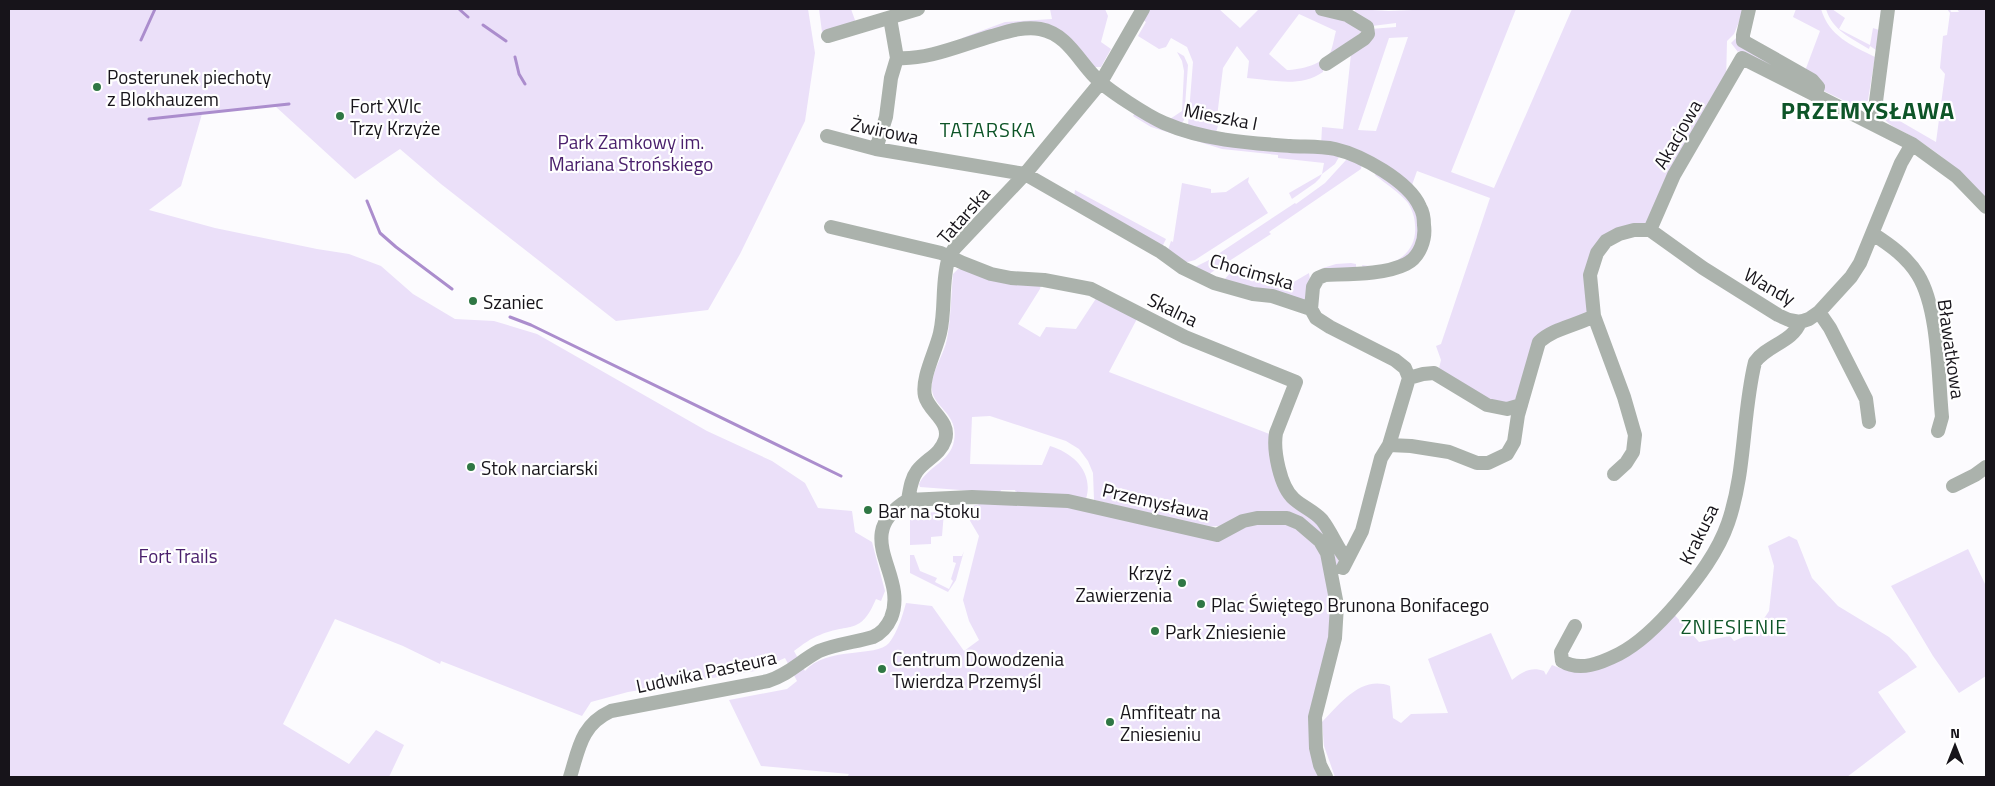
<svg xmlns="http://www.w3.org/2000/svg" width="1995" height="786" font-family="'Titillium Web',sans-serif">
<style>
.green{fill:#ebe0f9;fill-rule:evenodd}
.lines{fill:none;stroke-linecap:round;stroke-linejoin:round}
.stream{stroke:#ab8dcd;stroke-width:3}
.minor{stroke:#abb2ac;stroke-width:14}
.poi-dot{fill:#2f7744;stroke:#fff;stroke-width:2}
.labels{text-anchor:middle;dominant-baseline:central;stroke-width:4.5;stroke-linejoin:round;paint-order:stroke}
.poi-label{font-size:19px;fill:#17141a;stroke:#fff;text-anchor:start}
.street-label{font-size:19px;fill:#17141a;stroke:#fff}
.park-label{font-size:19px;fill:#4a206c;stroke:#fff}
.neighbourhood-label{font-size:20px;letter-spacing:1px;fill:#0e5528;stroke:#fff}
.district-label{font-size:24px;font-weight:bold;letter-spacing:1px;fill:#0e5528;stroke:#fff}
</style>
<rect width="100%" height="100%" fill="#fcfbfe"/>
<!-- green -->
<path class="green" d="M9,9H808L815,53L805,121L740,254L708,310L616,321L441,184L400,149L355,179L275,106L202,114L181,186L149,210L215,228L317,249L349,254L381,266L413,294L455,319L494,321L537,334L707,431L772,461L805,483L818,508L852,511L855,532L872,542L885,591L881,601L876,599C860,636 851,622 820,635C811,638 802,645 794,651L805,671C826,646 876,658 889,643C898,631 902,617 906,603L932,606L964,651L979,640L969,621L963,600L979,536L963,509L1002,497L1044,498L1217,535L1272,517L1320,541L1337,605L1315,717L1326,777H847L849,774L761,766L729,700L787,689L797,681L785,658L755,671L628,692L591,702L582,716L441,661L440,664L403,646L335,619L283,724L349,764L376,730L404,745L389,777H9Z
M819,9H851L856,23L822,32Z
M1050,9H1105L1108,16L1101,42L1111,49L1101,67H1093L1060,32L962,38L1005,22L1052,19Z
M1148,9H1219L1240,28L1259,9H1317L1365,29L1323,63V72C1300,88 1273,80 1247,78L1249,61L1237,46L1223,68L1217,117L1220,118L1216,133L1188,125L1193,62L1187,47L1171,38L1166,47L1159,49L1138,36L1146,22L1142,20ZM1299,14L1336,31C1334,38 1333,45 1331,51C1324,64 1300,70 1287,70L1269,54Z
M1355,9L1389,11L1437,9H1516L1451,172L1494,188L1572,9H1742L1744,10L1734,34L1727,41L1726,83L1651,222L1636,225L1605,237L1587,316L1545,332L1520,402L1502,407L1438,372L1441,360L1436,346L1441,344L1490,198L1417,171L1412,185L1321,146L1322,127L1343,129L1351,54L1370,29L1396,27V23L1372,26L1354,15ZM1408,37L1376,131L1358,130L1389,38Z
M1796,9H1821C1829,36 1851,45 1875,57L1868,100L1864,106L1857,107L1822,90L1805,71L1820,31L1793,17Z
M1826,9H1832L1845,18L1839,29L1870,45L1873,28L1879,30L1876,50L1870,46L1869,49C1851,38 1832,30 1826,9Z
M1947,9H1950L1951,12H1959L1957,9H1986V198C1963,172 1936,150 1906,133C1897,128 1886,125 1882,114V105H1886V113L1936,142L1945,74L1940,68L1943,36L1947,35L1950,13Z
M1740,34L1815,89L1739,51L1738,52L1731,43Z
M1177,52L1184,56L1188,65L1184,120L1181,124L1170,119L1182,111L1184,71L1182,61Z
M1135,113L1144,119L1335,152L1339,157L1335,164L1322,174L1320,178L1315,183L1292,199L1289,193L1322,174L1324,163L1278,158V155L1222,149L1151,127L1133,116Z
M1346,160L1362,162L1361,169L1269,232L1271,234L1206,276L1195,267L1209,260L1295,203L1296,204L1325,183Z
M1377,171C1392,181 1410,193 1419,210C1429,229 1418,257 1398,265C1388,269 1374,268 1363,268L1362,265C1389,270 1418,256 1415,225C1415,218 1412,209 1408,203C1399,192 1386,184 1375,175Z
M1249,177L1248,182L1268,213L1195,260L1184,263L1168,250L1171,241L1173,242L1182,183L1211,189V193L1226,192Z
M1075,190L1166,239L1163,245H1160L1074,198Z
M1351,263L1356,264V269L1326,273L1323,268L1336,264Z
M958,269H962L1041,284L1040,289L1018,324L1040,337L1046,327L1076,329L1097,297L1138,317L1109,372L1272,435L1282,488L1324,527L1340,564L1337,568C1333,546 1315,534 1300,519L1206,527L1094,500L1093,473L1088,461L1079,449L1066,441L990,416L972,417L970,464L1042,465L1050,446C1074,453 1094,473 1086,499L1016,493L1015,490H1001L1000,493L920,487L919,484C928,466 950,462 954,441C959,414 934,408 932,390C930,373 944,355 947,339C951,318 951,296 953,274Z
M1233,270L1274,285L1292,283L1309,273L1311,286L1309,301L1223,281Z
M944,512L942,536L931,537V544L910,545V513Z
M1789,536L1797,540L1812,578L1838,606L1889,637L1907,654L1917,667L1878,692L1906,732L1847,777H1335L1324,746L1322,722C1340,704 1361,675 1390,686L1393,718L1401,723L1411,714L1448,713L1428,659L1491,633L1512,680C1522,672 1531,666 1544,671L1546,675L1552,665L1562,669H1591L1672,612L1699,642L1730,636L1734,641L1755,632L1769,611L1774,566L1768,546Z
M1968,549L1986,586V676L1959,693L1933,656L1891,586Z
M964,551L956,580L948,592L910,573V555H914L920,571L937,578L935,582L949,589L953,581L951,579L956,563L953,562V556H962Z"/>
<g class="lines">
<!-- stream -->
<path class="stream" d="M459,9L468,17
M483,25L506,41
M141,40L155,9
M515,57L519,74L525,84
M149,119L289,104
M367,201L380,233L396,247L452,289
M510,317L531,325L841,476"/>
<!-- minor -->
<path class="minor" d="M1322,9L1347,15L1367,27L1368,34L1364,39L1326,64
M1749,9L1743,35V41L1812,80L1818,87L1815,95
M828,36L918,9
M897,58C928,60 961,45 992,36C1006,32 1024,26 1040,29C1067,34 1078,60 1095,77C1107,90 1148,116 1164,123C1203,140 1248,143 1290,146C1304,147 1320,146 1335,149C1361,155 1409,181 1420,207C1423,212 1424,219 1424,225C1426,239 1420,257 1406,264C1384,275 1349,274 1325,275L1318,278L1313,287L1311,309
M1870,121L1875,109L1888,9
M827,136L876,149L1025,174L1161,252L1183,268L1214,283L1253,294L1272,296L1311,309L1316,318L1330,327L1395,360L1405,368L1409,378
M876,149L886,117L891,78L897,58L890,18
M831,227L941,253L963,263L991,274L1011,278L1044,280L1091,289L1185,337L1296,382L1276,433C1273,450 1280,487 1294,499C1303,507 1314,511 1322,520C1332,533 1337,548 1347,560
M1650,230L1674,175L1742,58L1912,144L1956,176L1986,207
M1873,234C1890,245 1907,257 1918,275C1939,309 1938,377 1942,417L1938,431
M1819,312L1830,328L1861,389L1866,399L1869,422
M1409,378L1423,374L1434,373L1487,405L1507,409L1521,405
M1389,445L1411,446L1449,452L1477,463H1488L1507,454L1514,442L1518,415L1539,342C1554,328 1575,326 1594,316
M1614,474L1626,463L1633,452L1635,435L1624,397L1594,316L1590,275L1597,253L1606,241L1619,234L1634,230H1650L1703,268L1778,315L1789,320L1800,322L1809,319L1819,312L1851,277L1860,263L1901,163L1912,144
M1953,486L1975,475L1986,467
M908,500C910,489 911,479 917,471C926,459 940,455 945,440C951,421 929,412 925,396C921,378 936,351 940,333C946,308 941,281 949,257L954,249L1025,174L1101,82L1143,9
M1343,568L1362,531L1381,458L1389,445L1409,378
M1575,626L1561,652L1562,661C1580,672 1601,663 1619,654C1642,642 1661,622 1678,602C1698,578 1718,552 1728,523C1746,471 1742,415 1755,362C1767,345 1793,342 1800,322
M570,777C579,748 581,725 611,711L768,681C790,674 800,661 819,651C836,644 856,642 873,637C882,633 887,627 891,618C909,574 849,536 908,500L972,497L1068,501L1217,535L1243,521L1257,518H1287L1299,523L1320,541L1327,553L1337,605L1335,638L1315,717L1316,748L1320,765L1326,777"/>
</g>
<!-- markers -->
<g class="poi-dot">
<circle cx="97" cy="87" r="5"/>
<circle cx="340" cy="116" r="5"/>
<circle cx="473" cy="301" r="5"/>
<circle cx="471" cy="467" r="5"/>
<circle cx="868" cy="510" r="5"/>
<circle cx="1182" cy="583" r="5"/>
<circle cx="1201" cy="604" r="5"/>
<circle cx="1155" cy="631" r="5"/>
<circle cx="882" cy="669" r="5"/>
<circle cx="1110" cy="722" r="5"/>
</g>
<g class="labels">
<!-- poi labels -->
<g class="poi-label">
<text x="107" y="76">Posterunek piechoty<tspan x="107" dy="22">z Blokhauzem</tspan></text>
<text x="350" y="105">Fort XVIc<tspan x="350" dy="22">Trzy Krzyże</tspan></text>
<text x="483" y="301">Szaniec</text>
<text x="481" y="467">Stok narciarski</text>
<text x="878" y="510">Bar na Stoku</text>
<text x="1172" y="572" text-anchor="end">Krzyż<tspan x="1172" dy="22">Zawierzenia</tspan></text>
<text x="1211" y="604">Plac Świętego Brunona Bonifacego</text>
<text x="1165" y="631">Park Zniesienie</text>
<text x="892" y="658">Centrum Dowodzenia<tspan x="892" dy="22">Twierdza Przemyśl</tspan></text>
<text x="1120" y="711">Amfiteatr na<tspan x="1120" dy="22">Zniesieniu</tspan></text>
</g>
<!-- street labels -->
<g class="street-label">
<text transform="translate(1221 116) rotate(11)">Mieszka I</text>
<text transform="translate(885 130) rotate(12)">Żwirowa</text>
<text transform="translate(1677 134) rotate(-60)">Akacjowa</text>
<text transform="translate(963 215) rotate(-49)">Tatarska</text>
<text transform="translate(1252 271) rotate(16)">Chocimska</text>
<text transform="translate(1770 286) rotate(30)">Wandy</text>
<text transform="translate(1173 309) rotate(26)">Skalna</text>
<text transform="translate(1952 349) rotate(82)">Bławatkowa</text>
<text transform="translate(1156 501) rotate(13)">Przemysława</text>
<text transform="translate(1698 534) rotate(-64)">Krakusa</text>
<text transform="translate(706 671) rotate(-12)">Ludwika Pasteura</text>
</g>
<!-- park labels -->
<g class="park-label">
<text x="631" y="141">Park Zamkowy im.<tspan x="631" dy="22">Mariana Strońskiego</tspan></text>
<text x="178" y="555">Fort Trails</text>
</g>
<!-- neighbourhood labels -->
<g class="neighbourhood-label">
<text x="988" y="129">TATARSKA</text>
<text x="1734" y="626">ZNIESIENIE</text>
</g>
<!-- district labels -->
<g class="district-label">
<text x="1868" y="110">PRZEMYSŁAWA</text>
</g>
</g>
<!-- border -->
<rect width="1995" height="786" fill="none" stroke="#17141a" stroke-width="20"/>
<!-- north arrow -->
<g transform="translate(1955 746)" stroke="#ffffff" stroke-width="4" paint-order="stroke">
<path d="M0-4L9 19L0 12L-9 19Z" fill="#17141a"/>
<text y="-8" font-size="14" font-weight="bold" text-anchor="middle" fill="#17141a">N</text>
</g>
</svg>
